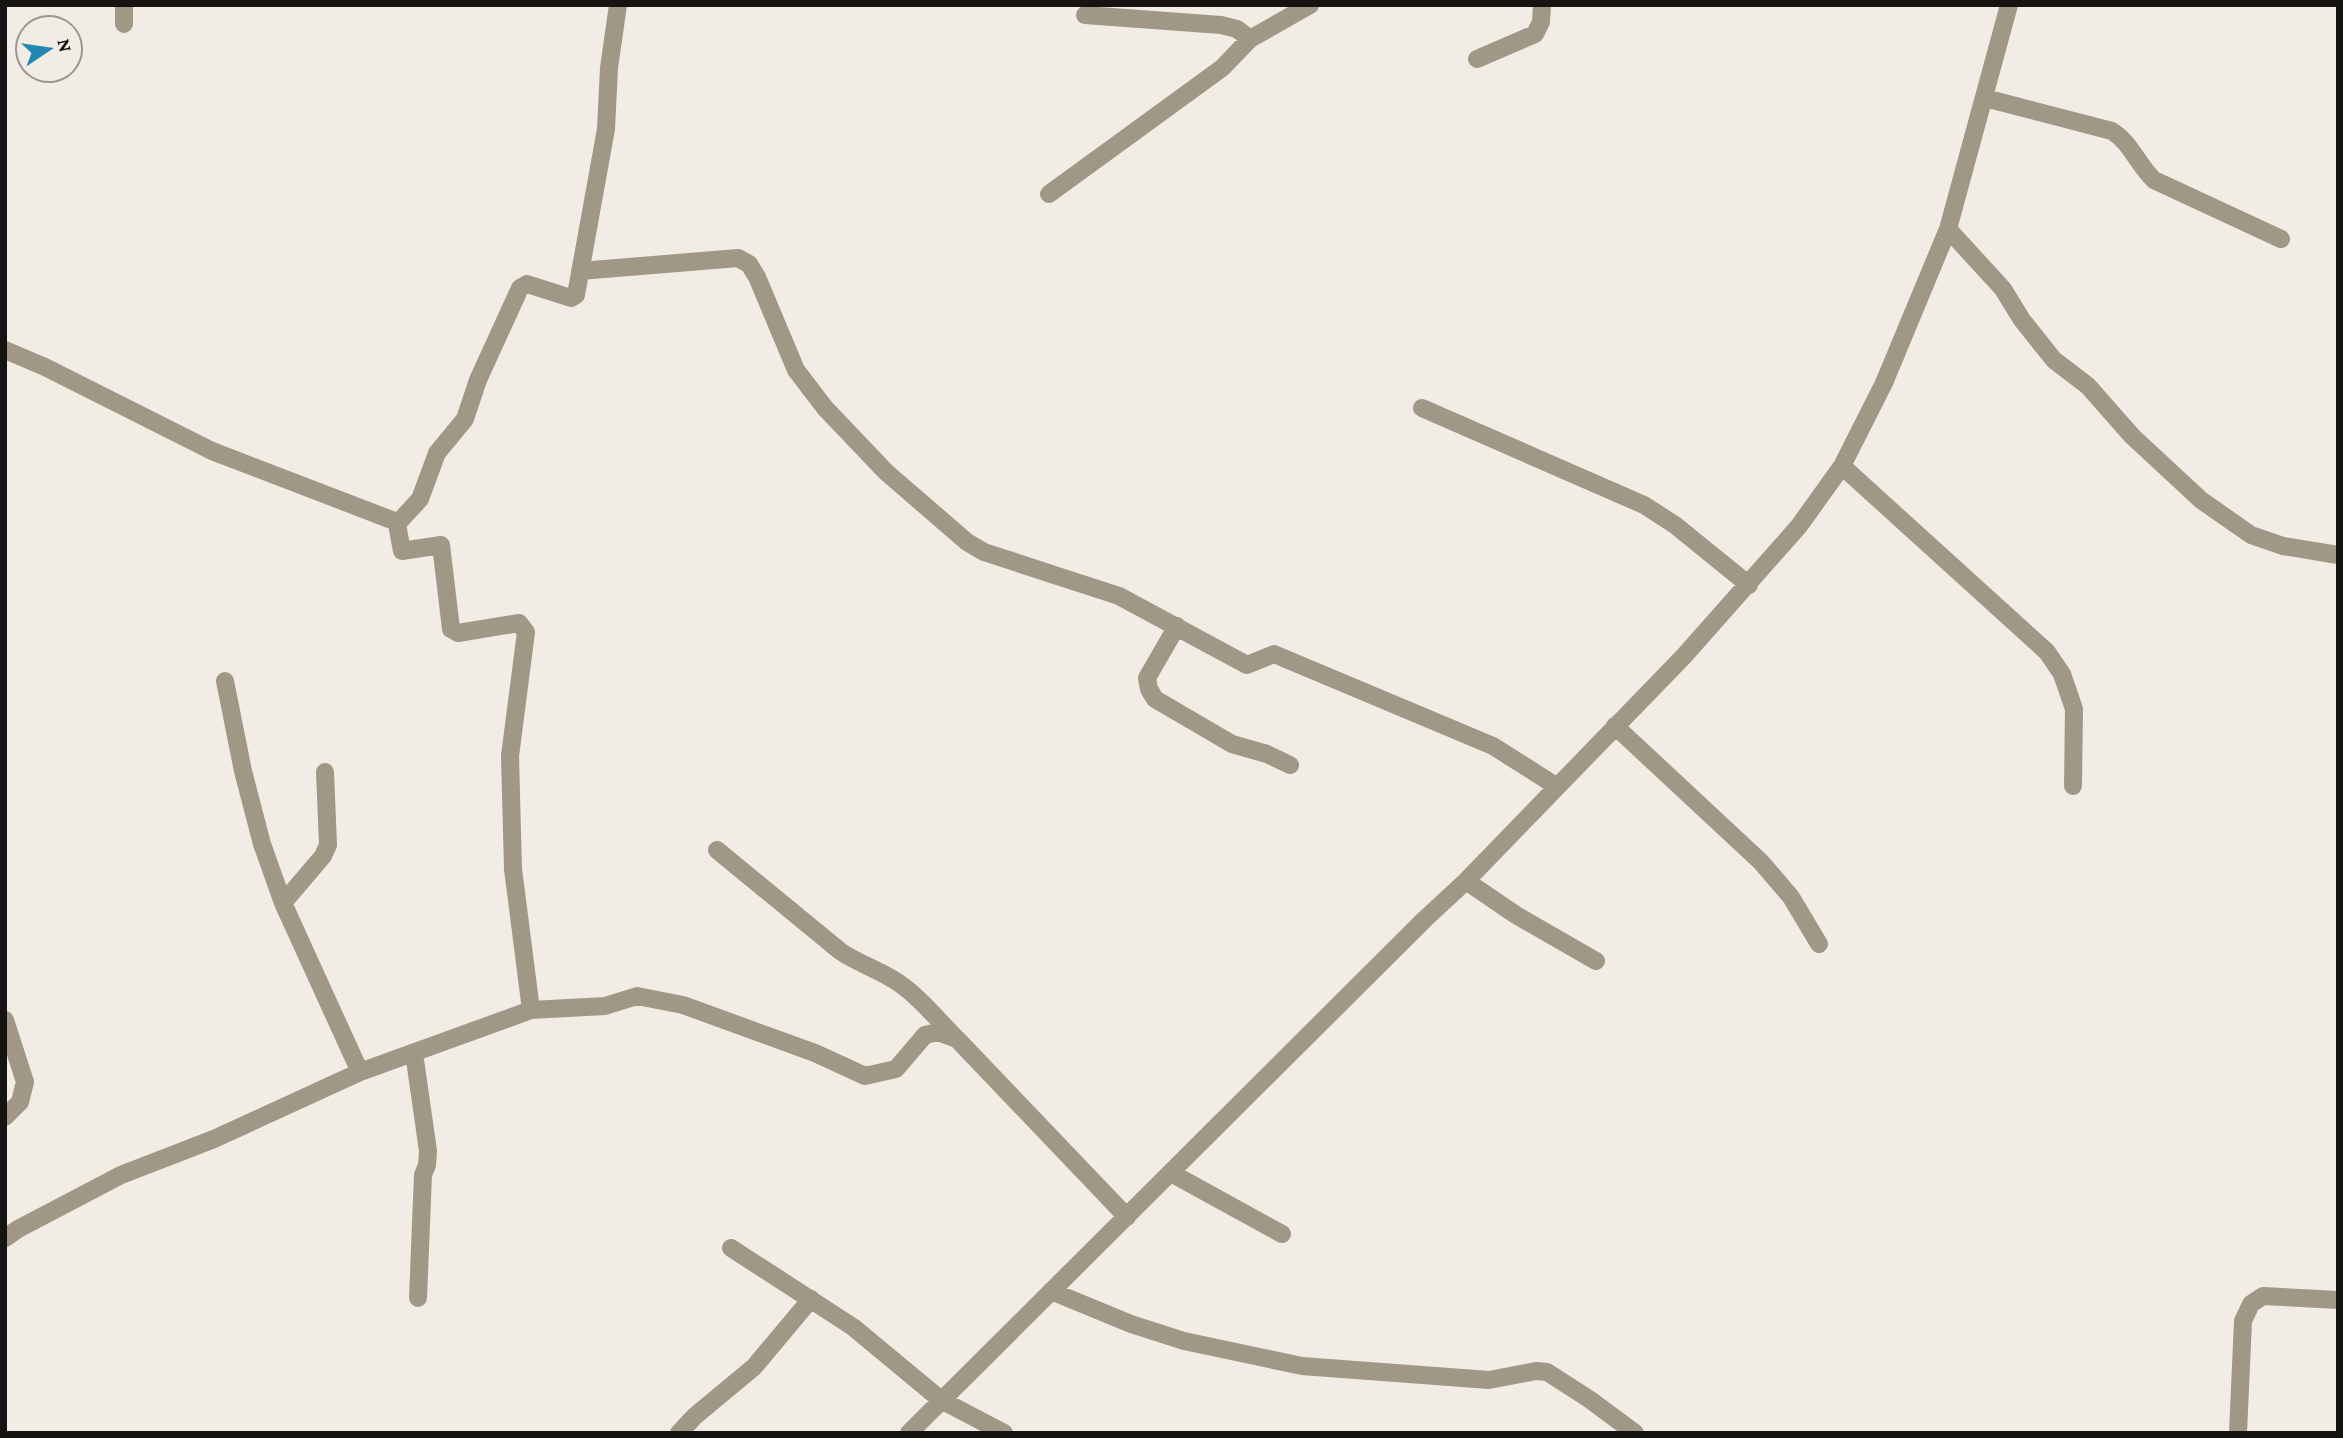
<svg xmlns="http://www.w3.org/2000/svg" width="2343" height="1438" font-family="'Crimson Pro',serif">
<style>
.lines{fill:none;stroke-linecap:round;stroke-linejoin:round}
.minor{stroke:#a19787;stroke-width:18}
</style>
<rect width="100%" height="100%" fill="#f1ece4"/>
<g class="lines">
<!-- minor -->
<path class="minor" d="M124,5V24
M1085,15L1221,25L1237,29L1250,39
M1477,59L1535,34L1541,22L1542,5
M1985,98L2112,131C2131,143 2138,165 2154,180L2281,239
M1049,194L1222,68L1250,39L1310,5
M1948,229L2003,289L2022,320L2054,360L2088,386L2132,436L2201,500L2251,535L2283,546L2338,555
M580,271L738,258L749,264L757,277L796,370L825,408L886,472L967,542L984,552L1119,596L1247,665L1274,654L1493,746L1556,786
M5,350L45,367L212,451L397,522
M1422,408L1644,505L1675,525L1749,585
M1842,466L2047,652L2062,674L2074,709L2073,786
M1177,626L1147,678L1149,689L1155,699L1232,744L1267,754L1290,765
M225,681L243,771L262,844L283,903L360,1072
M1615,726L1761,862L1791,897L1819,944
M717,850L840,951C860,965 884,971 903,986C922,1000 938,1020 955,1037
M1466,881L1516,915L1596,961
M283,903L323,856L328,845L325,772
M531,1010L513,869L510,756L526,632L519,623L458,633L451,629L441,545L402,551L397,524L420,499L437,453L465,419L478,380L520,288L527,284L571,298L576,295L606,129L609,68L618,5
M5,1020L25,1082L20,1102L5,1117
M414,1053L428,1151L427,1165L423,1175L418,1298
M1171,1173L1282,1234
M5,1238L18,1229L121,1175L214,1139L360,1072L531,1010L605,1006L637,996L683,1005L815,1053L865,1076L896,1069L925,1035L938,1032L957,1039L1127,1217
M731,1248L853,1327L941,1400L1004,1433
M1051,1291L1131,1324L1184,1341L1302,1366L1489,1380L1536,1371L1547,1372L1589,1399L1635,1433
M679,1433L695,1416L754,1367L811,1299
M909,1433L1425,919L1466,881L1684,656L1799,526L1842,466L1884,383L1948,229L2009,5
M2238,1433L2243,1321L2251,1304L2263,1296L2338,1300"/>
</g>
<!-- border -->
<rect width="2343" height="1438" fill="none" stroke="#161411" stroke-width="14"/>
<!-- north arrow -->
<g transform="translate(49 49) rotate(77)"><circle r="33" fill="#f1ece4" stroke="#999690" stroke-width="2"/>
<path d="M0-5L12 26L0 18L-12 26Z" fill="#2288b1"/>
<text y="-10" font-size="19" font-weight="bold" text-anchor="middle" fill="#161411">N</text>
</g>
</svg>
